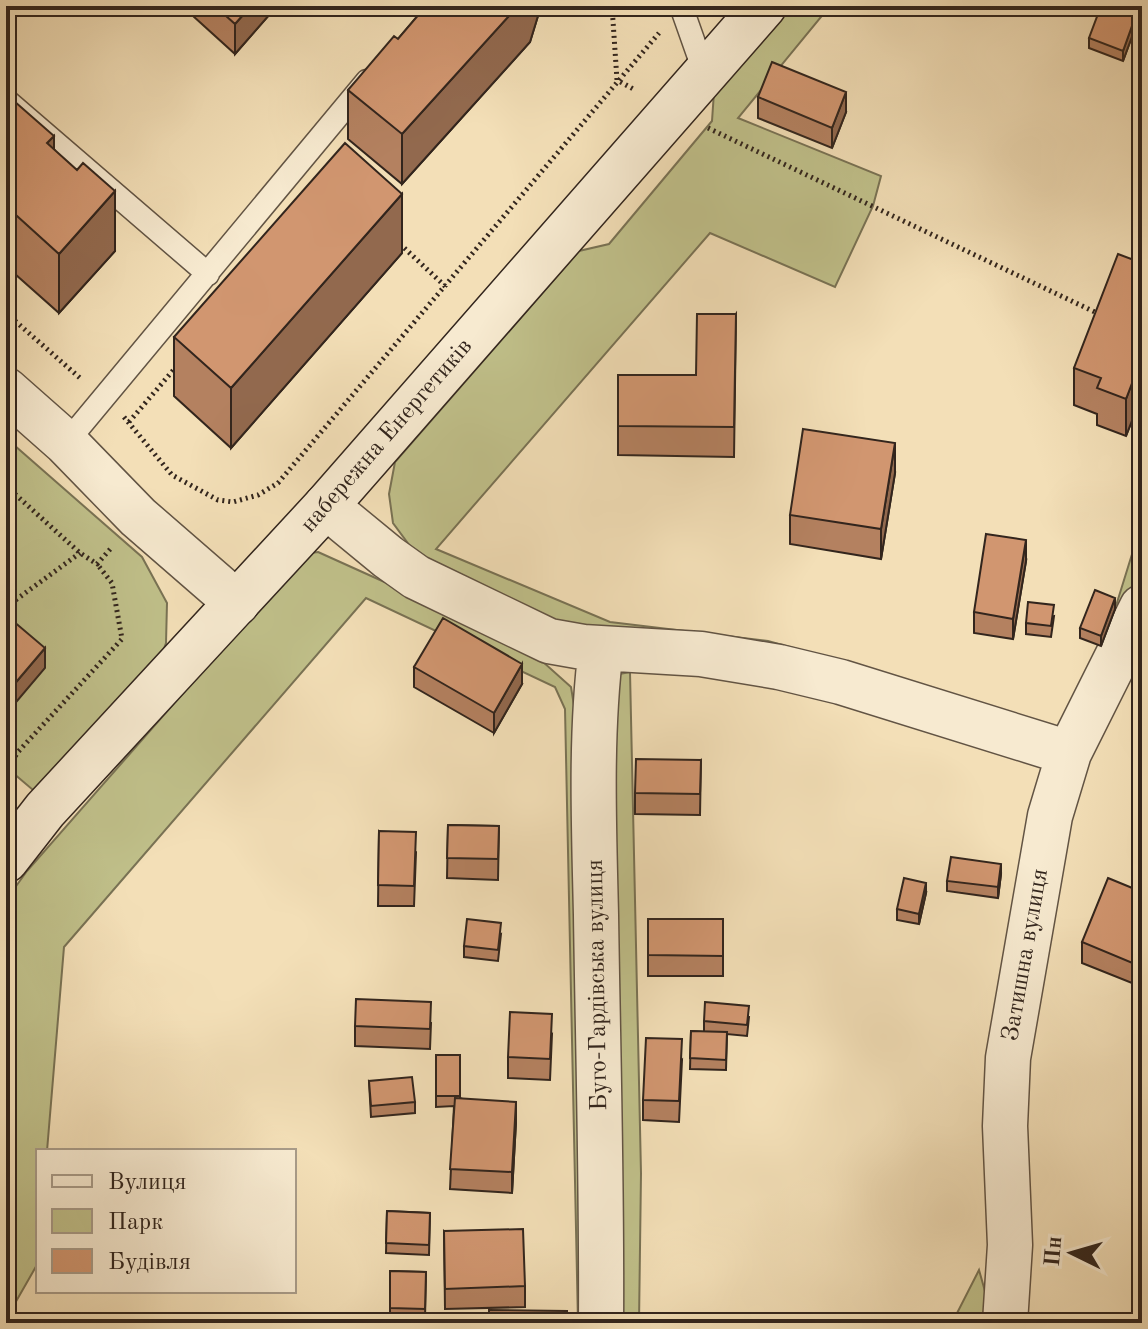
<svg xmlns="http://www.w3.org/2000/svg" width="1148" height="1329" font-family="'Old Standard TT',serif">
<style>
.green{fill:#c0c08a;stroke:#797254;stroke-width:2}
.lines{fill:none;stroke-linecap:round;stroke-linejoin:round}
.lane-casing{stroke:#625444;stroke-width:25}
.street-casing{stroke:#625444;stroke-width:47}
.secondary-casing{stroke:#32251d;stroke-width:47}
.path{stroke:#32251d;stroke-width:5;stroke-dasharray:2 4;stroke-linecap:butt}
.lane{stroke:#f7ead0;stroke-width:22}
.street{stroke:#f7ead0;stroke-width:44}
.secondary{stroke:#f7ead0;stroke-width:44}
.wall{fill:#b48160;stroke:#32251d;stroke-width:2}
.shaded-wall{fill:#92694e;stroke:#32251d;stroke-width:2}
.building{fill:#d19670;stroke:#32251d;stroke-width:2}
.labels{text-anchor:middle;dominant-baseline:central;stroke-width:7;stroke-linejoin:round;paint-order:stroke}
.street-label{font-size:24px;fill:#32251d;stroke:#f7ead0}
</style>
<rect width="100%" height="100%" fill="#f3dfb7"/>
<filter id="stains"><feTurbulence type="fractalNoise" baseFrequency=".0025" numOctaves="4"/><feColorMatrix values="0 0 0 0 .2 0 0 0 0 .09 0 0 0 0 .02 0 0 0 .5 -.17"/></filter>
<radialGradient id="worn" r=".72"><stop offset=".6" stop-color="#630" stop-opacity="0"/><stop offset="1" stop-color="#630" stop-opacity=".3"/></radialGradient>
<!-- green -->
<path class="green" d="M788,6H830L738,118L881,176L873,206L835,287L710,233L436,549L610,622L768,641L837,660L616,634L546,619L467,586L410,546L393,523L389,494L395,462L579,251L609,244L712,121L714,92Z
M6,438L142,557L167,603L166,643L157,668L33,790L6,767Z
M1142,522V584L1137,596L1101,646L1115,609Z
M318,552L400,589L542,661L571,687L577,724L591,1323H578L565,709L555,687L366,598L64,947L47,1151H38V1263L6,1319V900L27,871L277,586L311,553Z
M630,672L641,1173L639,1323H615L609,676Z
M979,1270L994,1323H952Z"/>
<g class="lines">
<defs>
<path id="lane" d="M681,6L705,74
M6,100L208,274
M66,443L367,81"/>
<path id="street" d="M6,390L66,443L138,517L237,603
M326,506L388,557L416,577L549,641L583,647L701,654L779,667L841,682L1069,753
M601,648C590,736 594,827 596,915C598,1051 602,1187 601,1323
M1005,1323L1010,1245L1005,1126L1008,1058L1050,816L1069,753L1142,607"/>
<path id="secondary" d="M6,860L45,810L326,506L764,6"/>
</defs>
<!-- lane casing -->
<use href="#lane" class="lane-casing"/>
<!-- street casing -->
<use href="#street" class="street-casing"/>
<!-- secondary casing -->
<use href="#secondary" class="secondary-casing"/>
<!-- path -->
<path class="path" d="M612,6L617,80L635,90
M708,128L1099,314
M400,244L446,287
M6,313L80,378
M124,417L172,475L218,500L233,502L258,495L278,483L659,33
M129,422L176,367
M6,486L80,553L97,564L112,547
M6,607L80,553
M8,790L7,771L17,753L122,639L112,583L97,564"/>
<!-- lane -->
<use href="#lane" class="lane"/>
<!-- street -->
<use href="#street" class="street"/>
<!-- secondary -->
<use href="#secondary" class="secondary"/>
</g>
<!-- wall -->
<path class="wall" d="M182,6H277L235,54Z
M426,6H541L530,42L402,184L348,139V90L398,39Z
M1137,23L1123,61L1089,48V38Z
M6,94L54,149L115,251L59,313L6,266Z
M758,97L846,112L832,148L758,118Z
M1142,191V246L1140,245V196Z
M402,253L231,448L174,396V337Z
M1142,263V395L1126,436L1097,425V414L1074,405V368Z
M736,314L734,457L618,455V375H696Z
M895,473L881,559L790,544V515Z
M1026,561L1013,639L974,633V612Z
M1115,609L1101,646L1080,638V628Z
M1054,616L1051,637L1026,634V623Z
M414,667L522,684L494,733L414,687Z
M701,760L700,815L635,814V793Z
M448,825L499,826L498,880L447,878Z
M379,831L416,852L414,906H378Z
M1001,874L998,898L947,891V881Z
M1142,892V987L1082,963V942Z
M926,893L919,924L897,920V909Z
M648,919H723V976H648Z
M501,934L498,961L464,957V946Z
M749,1017L747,1036L727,1034L726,1070L690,1069L691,1031L704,1032V1021Z
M431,1023L430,1049L355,1046V1026Z
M552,1034L550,1080L508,1078V1057Z
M436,1055H460V1098L516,1122L512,1193L450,1189L454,1106L436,1107Z
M682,1060L679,1122L643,1120V1100Z
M369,1081L415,1102V1113L371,1117Z
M387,1211L430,1213L429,1255L386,1253Z
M444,1231L525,1286V1307L445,1309Z
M390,1271L426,1272L425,1319H390Z
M1142,1275V1313L1134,1307V1286Z"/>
<!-- shaded-wall -->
<path class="shaded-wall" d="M251,6H277L235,54V24Z
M518,6H541L530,42L402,184V134Z
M1137,12V23L1123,61V51Z
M846,92V112L832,148V128Z
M54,136V196L47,143Z
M115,191V251L59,313V254Z
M402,194V253L231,448V388Z
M1142,357V395L1126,436V399Z
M895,443V473L881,559V529Z
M1026,540V561L1013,639V619Z
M1115,598V609L1101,646V636Z
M45,648V668L6,714V694Z
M522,664V684L494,733V713Z
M1001,864V874L998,898V887Z
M926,883V893L919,924V914Z
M516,1102V1122L512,1193V1172Z"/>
<!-- building -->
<path class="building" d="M215,6H251L235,24Z
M426,6H518L402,134L348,90L394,36L398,39Z
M1101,6H1121L1137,12L1123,51L1089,38Z
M772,62L846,92L832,128L758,97Z
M6,94L54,136L47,143L77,170L83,163L115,191L59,254L6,206Z
M345,143L402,194L231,388L174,337Z
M1118,254L1142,263V357L1126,399L1097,388L1101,378L1074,368Z
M697,314H736L734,427L618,426V375H696Z
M803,429L895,443L881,529L790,515Z
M986,534L1026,540L1013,619L974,612Z
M1095,590L1115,598L1101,636L1080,628Z
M1028,602L1054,605L1051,626L1026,623Z
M6,615L45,648L6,694Z
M443,618L522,664L494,713L414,667Z
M636,759L701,760L700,794L635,793Z
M448,825L499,826L498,859L447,858Z
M379,831L416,832L414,886L378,885Z
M951,857L1001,864L998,887L947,881Z
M904,878L926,883L919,914L897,909Z
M1108,878L1142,892V967L1082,942Z
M467,919L501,923L498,950L464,946Z
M648,919H723V956L648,955Z
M356,999L431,1002L430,1029L355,1026Z
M705,1002L749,1006L747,1025L704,1021Z
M510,1012L552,1014L550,1059L508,1057Z
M691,1031L727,1032L726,1060L690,1058Z
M646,1038L682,1039L679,1101L643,1100Z
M436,1055H460V1096H436Z
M412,1077L415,1102L371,1106L369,1081Z
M455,1098L516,1102L512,1172L450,1169Z
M387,1211L430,1213L429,1245L386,1243Z
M523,1229L525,1286L445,1289L444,1231Z
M390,1271L426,1272L425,1309L390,1308Z
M1142,1275V1293L1134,1286Z
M489,1310L567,1311V1323H489Z"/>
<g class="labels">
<!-- street labels -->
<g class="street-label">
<text transform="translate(387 436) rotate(-49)">набережна Енергетиків</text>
<text transform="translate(1026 955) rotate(-80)">Затишна вулиця</text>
<text transform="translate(598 985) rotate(-91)">Буго-Гардівська вулиця</text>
</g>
</g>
<!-- margin -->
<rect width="1148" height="1329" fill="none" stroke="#f3dfb7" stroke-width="32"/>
<rect x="8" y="8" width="1132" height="1313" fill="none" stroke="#32251d" stroke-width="4"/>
<rect x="16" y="16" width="1116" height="1297" fill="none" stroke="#32251d" stroke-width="2"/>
<!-- legend -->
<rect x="36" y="1149" width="260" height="144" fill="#f7ead0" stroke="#a89b88" stroke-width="2"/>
<rect x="52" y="1175" width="40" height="12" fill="#f7ead0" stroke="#a89b88" stroke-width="2"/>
<text x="108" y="1189" font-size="24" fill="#32251d">Вулиця</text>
<rect x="52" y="1209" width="40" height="24" fill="#c0c08a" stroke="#a89b88" stroke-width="2"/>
<text x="108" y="1229" font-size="24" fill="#32251d">Парк</text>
<rect x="52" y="1249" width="40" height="24" fill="#d19670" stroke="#a89b88" stroke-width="2"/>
<text x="108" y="1269" font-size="24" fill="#32251d">Будівля</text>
<!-- north arrow -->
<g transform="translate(1072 1253) rotate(275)" stroke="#f7ead0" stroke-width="6" paint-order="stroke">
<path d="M0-6L14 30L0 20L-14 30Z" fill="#32251d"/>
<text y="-12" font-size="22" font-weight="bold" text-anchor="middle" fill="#32251d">Пн</text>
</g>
<rect width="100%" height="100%" filter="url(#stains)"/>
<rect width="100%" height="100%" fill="url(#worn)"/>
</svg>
